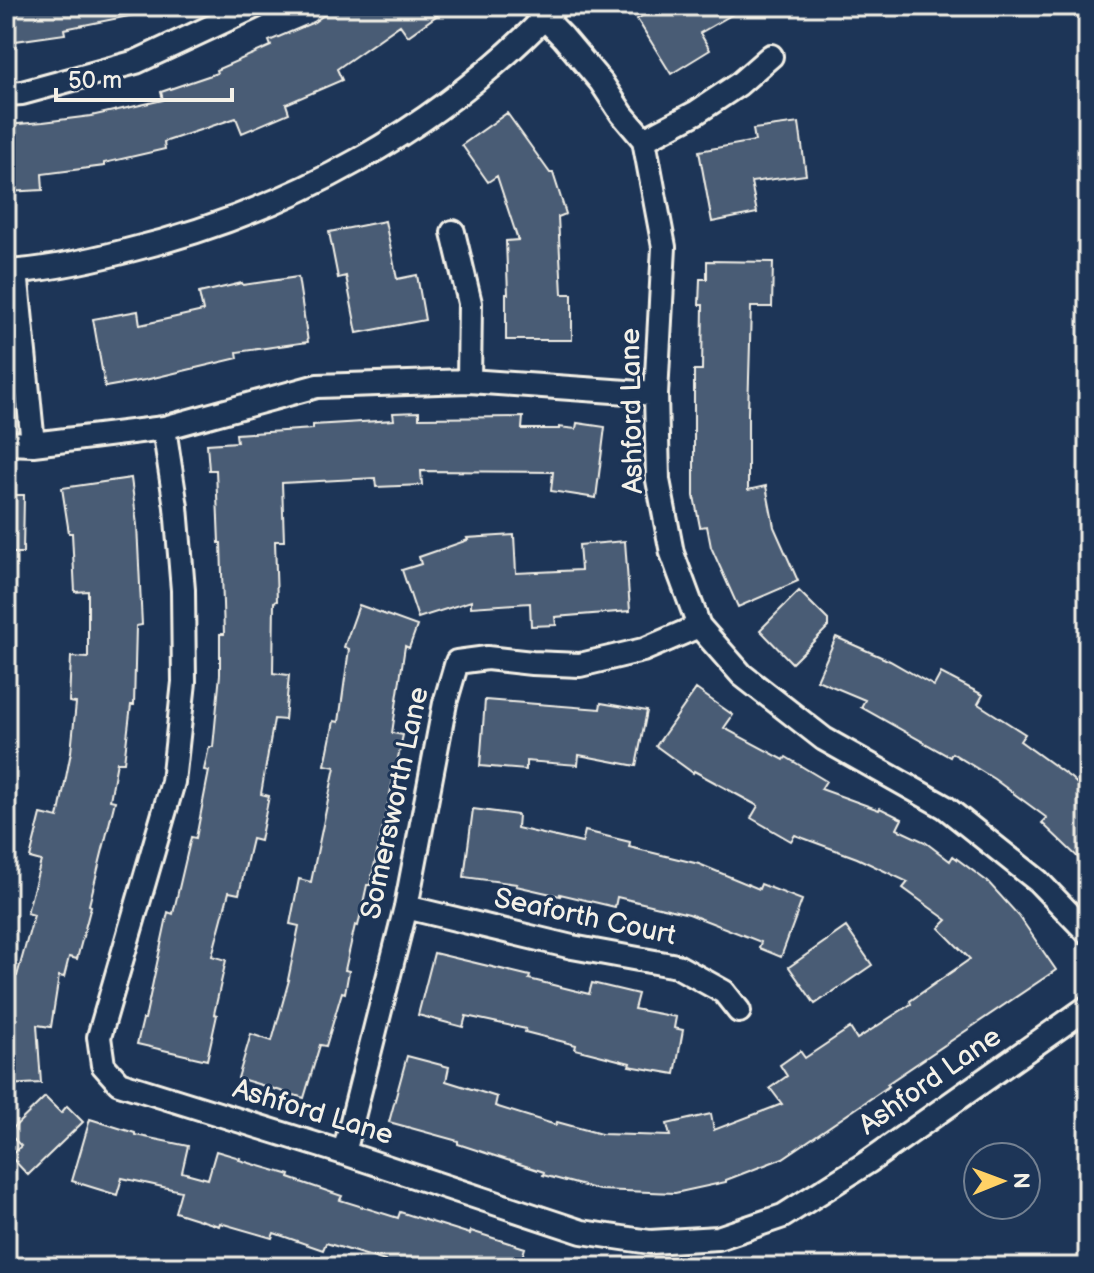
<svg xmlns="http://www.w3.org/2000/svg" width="1094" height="1273" font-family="'Balsamiq Sans',sans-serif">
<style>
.building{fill:#485b74;stroke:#f4f1e8;stroke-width:2}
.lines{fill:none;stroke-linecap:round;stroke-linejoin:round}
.street-casing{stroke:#f4f1e8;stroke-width:28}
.street{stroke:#1d3557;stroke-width:22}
.labels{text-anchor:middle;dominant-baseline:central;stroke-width:6;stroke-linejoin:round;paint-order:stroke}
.street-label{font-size:28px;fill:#f4f1e8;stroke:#1d3557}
</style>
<rect width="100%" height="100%" fill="#1d3557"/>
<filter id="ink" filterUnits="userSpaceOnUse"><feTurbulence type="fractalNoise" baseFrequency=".0125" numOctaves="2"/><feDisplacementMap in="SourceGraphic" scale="16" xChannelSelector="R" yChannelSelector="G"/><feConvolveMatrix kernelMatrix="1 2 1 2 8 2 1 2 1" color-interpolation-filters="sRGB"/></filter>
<g filter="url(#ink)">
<!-- building -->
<path class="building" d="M10,6H133L134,15L64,29L65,34L15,41Z
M336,6H450L408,36L400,25L337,69L342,80L286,104L289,113L242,133L236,118L164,142L165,149L104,163V166L42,174L43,190L6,192V125L43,122L91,116L163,100L161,92L217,73L216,70L271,46L269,41L314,22Z
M658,6H747L700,33L710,50L671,74L637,19Z
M507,113L550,173H553L566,214L558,217L562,294H572V340H506V294H508L506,241L518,240L497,176L488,182L462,145Z
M799,123L806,175L751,182L757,213L712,222L699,151L755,141L753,129Z
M385,221L397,279L417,275L425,320L357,333L346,276L338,278L329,232Z
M707,261L773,262L772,307H751L748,413V490L766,486L774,527L798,581L738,607L711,547L707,526L700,527L694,496V370H702L703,305H699L700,279H707Z
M298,277L308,342L237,352L238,358L145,380L105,387L93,319L138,311L140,325L203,311L199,293L242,283L243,285Z
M419,412V418L523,417L522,429H559V427L576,429L577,423L605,427L596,498L551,491L553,472L421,471L422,485L376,487L375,478L282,483L284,541H275L277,601L274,602L273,673L289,675L285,720L274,719L261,794L269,796L260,841L252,839L239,894L229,892L212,956L226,960L214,1014L217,1015L207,1060L137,1044L143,1019H145L168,912L173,914L191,837L196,838L209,771L204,770L209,747H213L220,674V634H224L221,543H219L216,470H209L207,444L237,442L236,434L313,429V425L394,420L393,413Z
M131,478L137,525L142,625L136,626L134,705H131L124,762H117L110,800L115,801L89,905L91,906L77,959L69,957L64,977L59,976L51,1027L37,1025L41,1083L6,1085V975L17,976L34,915L27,913L41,861L30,858L41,814L58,818L71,752L76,703L69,702L71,657L88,658V591L75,592L72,533H69L62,488Z
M6,495H24L23,553H6Z
M514,535L516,573L581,570L579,545L625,541L630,611L555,617L556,625L531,626L530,603L471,607V601L418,618L402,570L421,564L419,557L468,540L467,538Z
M799,591L828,620V627L792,663L760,630Z
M359,605L417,626L409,648L405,646L392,733L403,735L370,885H367L358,926L355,925L345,970L349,971L345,993L342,992L326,1046L320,1045L304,1098L238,1078L251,1034L272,1041L289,980H288L299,926L290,924L299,879L311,882L335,767L325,765L334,721L339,722L349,649L344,647Z
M836,637L890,661L934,686L941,673L983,695L978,704L1025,734L1020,741L1071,778L1088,794V867L1042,823L1047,818L994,779L952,753L950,757L861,707L865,700L817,680Z
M696,689L733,715L724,728L784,760L786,757L826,781L821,789L879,810L880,808L902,819L897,829L925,842L950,861L953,856L988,882L1019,916L1056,970L887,1084L889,1086L783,1158L726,1180V1182L675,1193L599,1190L543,1175L544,1172L458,1144V1141L389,1122L407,1056L449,1067L446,1081L497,1097L495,1106L556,1125L557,1122L601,1134L670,1136L667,1124L711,1114L714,1130L782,1104L770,1088L787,1076L780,1065L800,1051L805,1058L850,1028L857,1039L911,1004L910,1001L970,959L939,928L947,920L903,888L908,882L857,858L795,835L791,841L751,818L758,806L694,771L693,773L656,746Z
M485,700L600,709L601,703L647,711L636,766L579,755L578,765L526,761V770L480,766Z
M473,809L518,815L517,828L582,843L585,831L630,842L629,847L699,864L759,889L761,884L802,900L781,957L759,948L761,942L689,914L617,897L615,907L560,894V896L516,886L517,884L464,877Z
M846,927L872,965L815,1004L789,967Z
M434,953L530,976L529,979L589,994L592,983L638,994L634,1009L676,1017L674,1028L683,1030L675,1074L629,1066L630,1063L575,1049L576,1045L525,1032L526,1029L466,1016L463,1027L418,1015Z
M45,1097L61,1113L67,1106L83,1122L28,1175L10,1156L21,1146L8,1133Z
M90,1119L135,1133V1135L188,1146L182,1172L208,1179L216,1151L240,1158L239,1160L290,1175L289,1178L342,1196L340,1200L398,1218L400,1212L470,1234L471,1231L525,1248L519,1267H383L385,1261L326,1243L323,1250L274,1233L272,1238L220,1223L219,1226L175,1212L181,1191L122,1178L117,1195L72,1181Z"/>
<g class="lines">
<defs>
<path id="street" d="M533,6L563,37L601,82L622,114L644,140L664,247L656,394L658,480L672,553L699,626L742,675L824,739L945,807L1038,881L1088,933
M6,94L22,93L136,62L256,6
M644,140L697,112L739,84L771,56
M453,232L470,303L469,381
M16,271L33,444
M6,272C46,270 87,261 126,251C291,211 439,129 556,6
M164,428L176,507L183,590L184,682L173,782L99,1037L103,1065L119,1083L344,1153L582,1232L650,1242L718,1238L783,1216L868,1162L1088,1007
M6,443L33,444L164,428L317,386L469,381L656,394
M406,907L572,947L677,966L724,992L739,1011
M344,1153L406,907L445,703L457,662L487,658L532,663L580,665L643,650L699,626"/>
</defs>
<!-- street casing -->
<use href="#street" class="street-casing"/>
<!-- street -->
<use href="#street" class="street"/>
</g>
</g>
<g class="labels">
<!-- street labels -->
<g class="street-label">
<text transform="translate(632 411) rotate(-91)">Ashford Lane</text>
<text transform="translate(395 803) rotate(-78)">Somersworth Lane</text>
<text transform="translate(585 917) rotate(12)">Seaforth Court</text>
<text transform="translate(930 1081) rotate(-35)">Ashford Lane</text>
<text transform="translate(313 1112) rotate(17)">Ashford Lane</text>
</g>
</g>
<!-- margin -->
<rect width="1094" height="1273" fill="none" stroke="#1d3557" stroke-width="32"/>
<rect x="16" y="16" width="1062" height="1241" fill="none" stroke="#f4f1e8" stroke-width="3" filter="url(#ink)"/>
<!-- north arrow -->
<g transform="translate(1002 1181) rotate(89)"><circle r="38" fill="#1d3557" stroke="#738091" stroke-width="2"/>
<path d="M0-6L14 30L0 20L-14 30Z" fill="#ffd166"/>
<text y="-12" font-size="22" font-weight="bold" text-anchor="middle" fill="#f4f1e8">N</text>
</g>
<!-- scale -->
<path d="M56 88v12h176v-12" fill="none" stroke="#f4f1e8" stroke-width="4"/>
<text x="68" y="88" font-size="24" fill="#f4f1e8" stroke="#1d3557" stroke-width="6" paint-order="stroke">50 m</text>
</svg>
